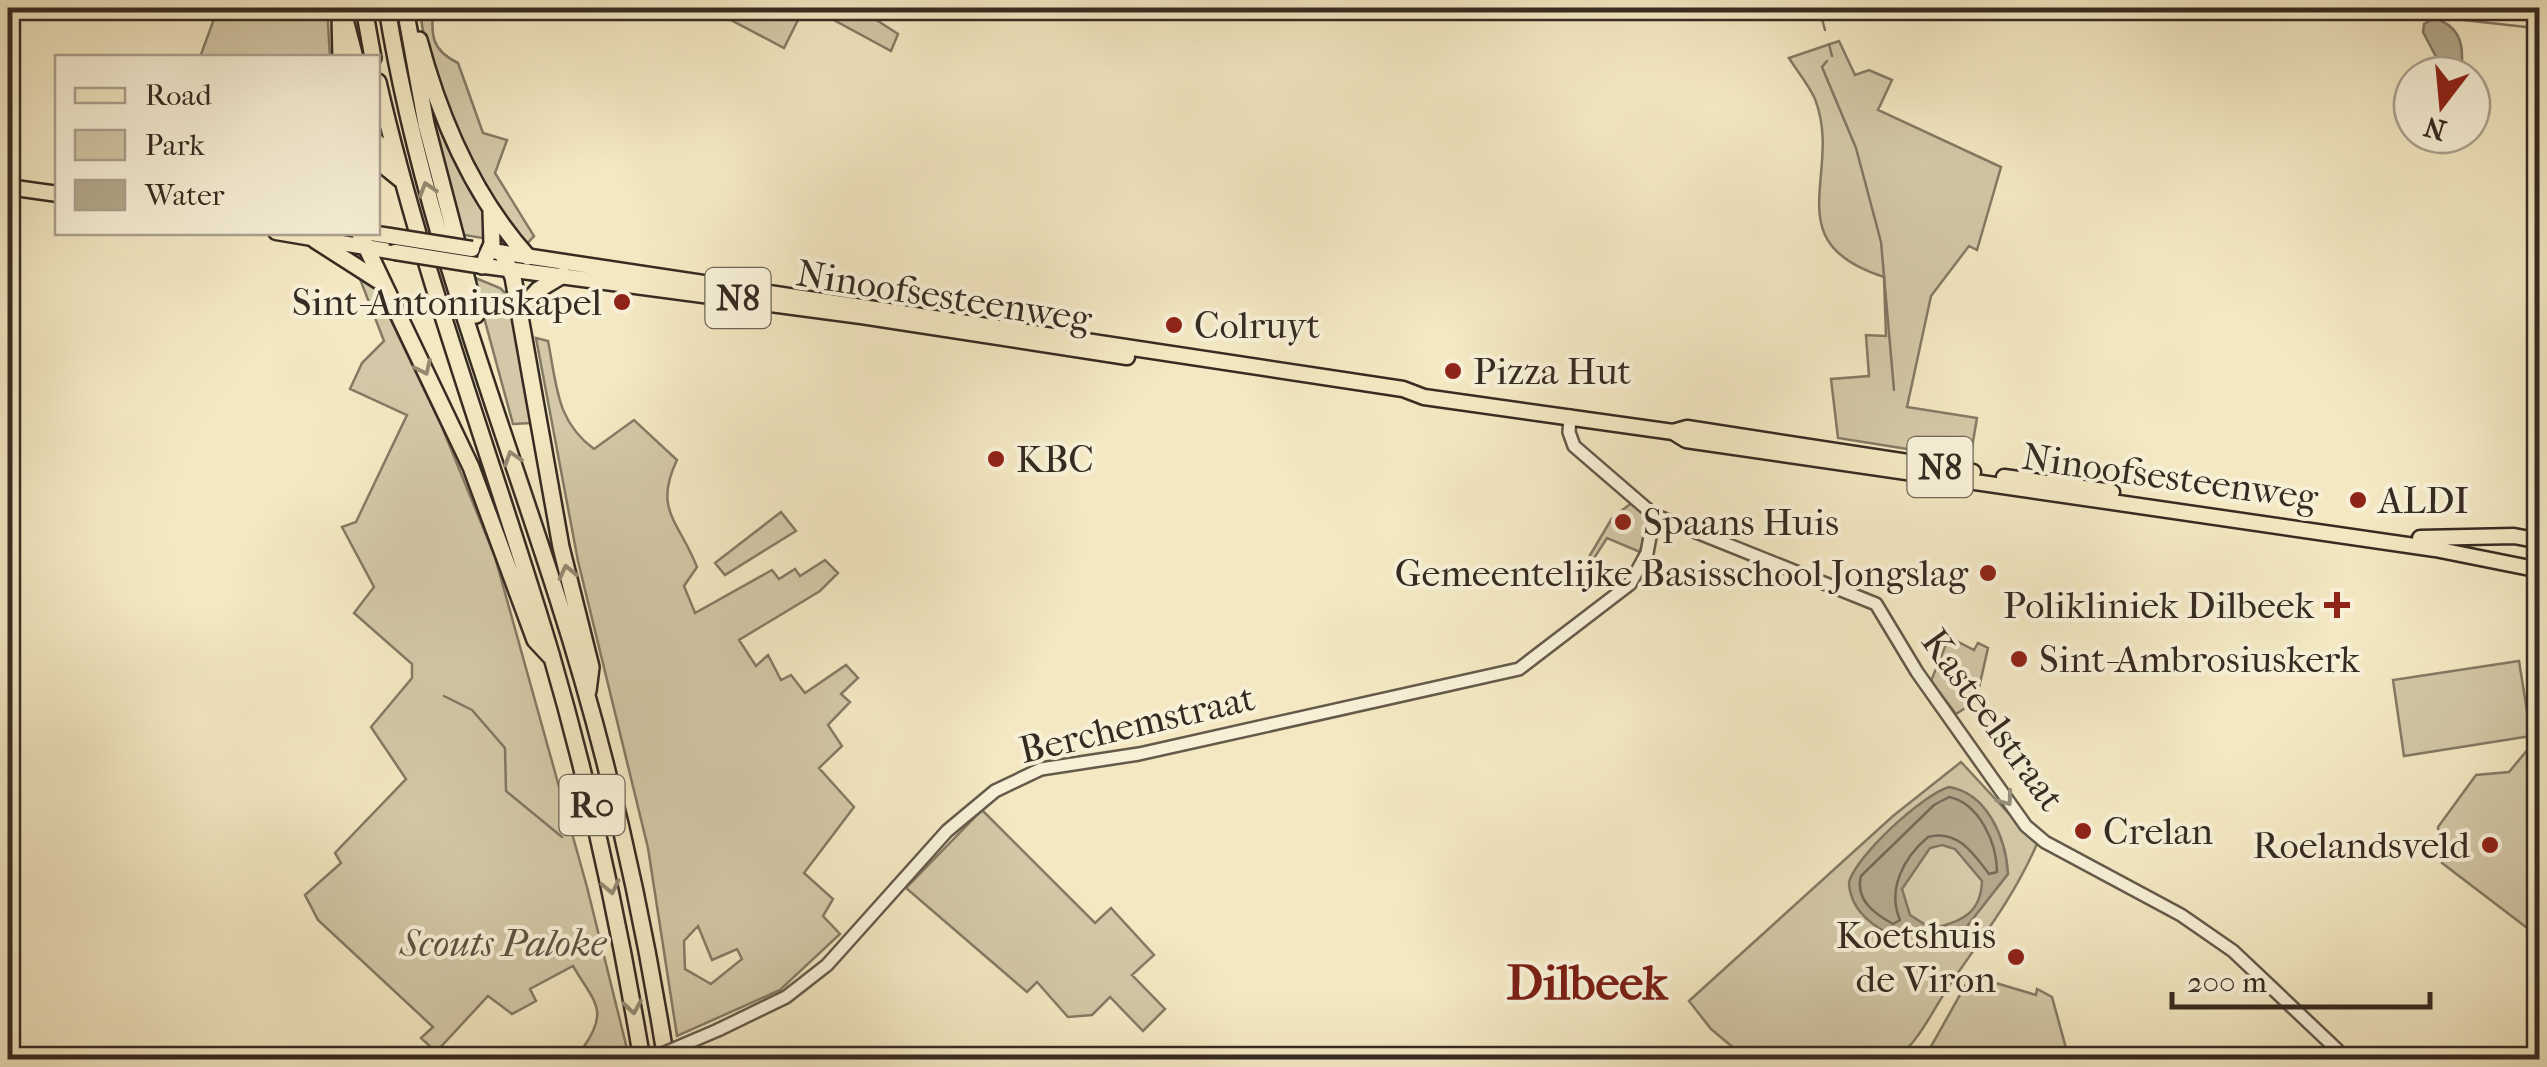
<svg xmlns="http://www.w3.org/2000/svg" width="2547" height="1067" font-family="'IM FELL French Canon',serif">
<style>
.green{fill:#d3c8a7;stroke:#847a64;stroke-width:2.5;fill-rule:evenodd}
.water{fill:#b3a88c;stroke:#817662;stroke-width:2.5;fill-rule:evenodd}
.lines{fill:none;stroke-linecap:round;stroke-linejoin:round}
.shore{stroke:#746a57;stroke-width:2.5}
.stream{stroke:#817662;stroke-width:2.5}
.minor-casing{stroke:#655a4a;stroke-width:16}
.major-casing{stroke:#362b22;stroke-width:19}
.highway-casing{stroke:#362b22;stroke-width:20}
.minor{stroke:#f7f0d7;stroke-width:11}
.major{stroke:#f3e8c2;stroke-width:14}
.highway{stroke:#f3e8c2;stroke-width:15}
.minor-bridge-casing{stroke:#655a4a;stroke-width:16;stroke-linecap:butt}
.major-bridge-casing{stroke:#362b22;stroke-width:19;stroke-linecap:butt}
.minor-bridge{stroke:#f7f0d7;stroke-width:11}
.major-bridge{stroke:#f3e8c2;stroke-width:14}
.oneway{stroke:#948a72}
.oneway2{stroke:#968e7c}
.poi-dot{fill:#8f2418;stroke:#f7f0d7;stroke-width:4}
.labels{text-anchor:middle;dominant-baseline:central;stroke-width:8;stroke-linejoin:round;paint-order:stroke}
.shield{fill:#f7f0d7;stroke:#706658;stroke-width:2.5}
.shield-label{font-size:35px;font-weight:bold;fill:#362b22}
.street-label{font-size:38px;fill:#362b22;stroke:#f7f0d7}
.poi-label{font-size:38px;fill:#362b22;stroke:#f7f0d7;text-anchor:start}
.park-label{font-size:38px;font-style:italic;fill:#5d5243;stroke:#f7f0d7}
.district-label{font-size:48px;font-weight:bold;fill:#7a1f14;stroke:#f7f0d7}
</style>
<rect width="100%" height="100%" fill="#f3e8c2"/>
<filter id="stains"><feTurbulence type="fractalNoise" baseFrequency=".002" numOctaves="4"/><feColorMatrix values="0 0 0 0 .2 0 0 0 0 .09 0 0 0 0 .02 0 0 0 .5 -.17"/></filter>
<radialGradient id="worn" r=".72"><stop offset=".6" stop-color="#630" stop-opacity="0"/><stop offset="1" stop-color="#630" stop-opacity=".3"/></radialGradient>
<!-- green -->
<path class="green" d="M210,8H327L330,57H200L217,11Z
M419,8H433C431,35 431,50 458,63L483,133L507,140L495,173L534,236L526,245L458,234L419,77L424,36Z
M708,8H723L728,13L732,8H804L784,48Z
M838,8H858L898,34L891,51L832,19Z
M1839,41L1855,75L1869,70L1892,80L1878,110L2001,167L1977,250L1969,246L1931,296L1907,407L1977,418L1970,459L1838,438L1831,379L1869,376L1866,335L1886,336L1884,277C1774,242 1844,173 1815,99C1809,85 1797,71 1789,58Z
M473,277L500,288L511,298L531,423L513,424Z
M360,279L373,283L442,427L495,557L587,887L628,1053L613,1059H591L583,1048C610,1010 594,1002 573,966L530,989L536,1001L512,1014L488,996L436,1052L421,1038L433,1027L318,920L305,895L341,863L335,853L406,779L371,727L412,678V664L354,613L374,587L342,527L356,522L407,415L350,389L362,363L384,341Z
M536,338L548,341C557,386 556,421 594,449L634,420L677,460C653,510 679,521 697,567L684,586L695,613L772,570L779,579L795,569L800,576L825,560L838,573L820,591L739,640L756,666L768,655L781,680L791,675L805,693L846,665L858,678L841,694L850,702L828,725L842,746L819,768L854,807L804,873L833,899L823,916L840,934L780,990L677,1036L648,848L578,561ZM698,926L712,960L737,949L742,959L711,984L685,969L684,941Z
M1633,502L1648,519L1640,552L1607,538L1589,566L1586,562L1612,518Z
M781,512L796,531L725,575L715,563Z
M1949,637L1974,650L1978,643L1988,648L1976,701L1956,714L1931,681Z
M2519,661L2531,736L2404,756L2393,680Z
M2529,748L2539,756V937L2442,863L2438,827L2476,775L2509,772Z
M1961,762L2037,844C2014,896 1987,931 1955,977C1935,1005 1923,1036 1897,1059H1747L1711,1029L1689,1001L1893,816Z
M982,810L1095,923L1111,908L1154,955L1132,975L1165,1009L1143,1031L1110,997L1092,1015L1068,1017L1037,982L1027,992L906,888Z
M1979,978L2036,995L2037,989L2052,997L2069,1059H1924L1965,986L1967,990L1980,984Z"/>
<!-- water -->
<path class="water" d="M2435,18C2456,26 2463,38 2462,61L2450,75L2444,72L2423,32L2424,24Z
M1949,787C1987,793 2006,838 2008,874L1957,939L1934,947C1899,943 1850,922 1849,882C1857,855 1922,795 1949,787ZM1942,845L1955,849L1982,881C1981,915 1960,921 1932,929L1910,915L1902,889L1930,848Z"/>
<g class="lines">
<!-- shore -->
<path class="shore" d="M1949,797C1979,803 1997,843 1997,872L1989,874C1973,853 1957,829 1928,837C1903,858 1887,890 1900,920L1893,924C1873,913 1855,899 1861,876L1934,805Z"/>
<!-- stream -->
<path class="stream" d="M1819,8L1825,30
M2383,11L2526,27
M1829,44L1832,56
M1827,61L1822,67L1856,148L1881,242L1894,390
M444,696L472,710L505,748L506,791L562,837"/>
<defs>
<path id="minor" d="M1570,416L1569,432L1574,446L1654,515L1876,604L1917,672L2026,826L2045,842L2181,915L2233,951L2348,1060
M718,1030L786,997L827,965L947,831L995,791L1041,769L1139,754L1519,669L1630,584L1647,553L1654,515"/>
<path id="major" d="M8,187L58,194
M276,232L395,252
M364,232L390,236
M492,251L1403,389L1424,397L1673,432L1686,440L2435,549L2540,570
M477,265L861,316L1127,357
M1673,432L1687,428L1973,472
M2004,477L2112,492
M2420,538L2514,536L2540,541"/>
<path id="highway" d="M342,8L355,58
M364,8L373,58
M387,8C419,209 495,402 557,596C606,748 641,902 666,1060
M405,8L426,124L476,315
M340,16L341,58
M419,40C440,119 473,196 528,257
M378,82C423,277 494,463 551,654C590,788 619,922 642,1060
M378,143L384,166L400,179
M359,232L471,467L535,640L550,656
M315,240L379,281
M502,253L513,277L561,547L591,667L588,691
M482,266L492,244L491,212
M519,311L538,290L563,275"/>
</defs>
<!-- minor casing -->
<use href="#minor" class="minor-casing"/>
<!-- major casing -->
<use href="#major" class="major-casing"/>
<!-- highway casing -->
<use href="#highway" class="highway-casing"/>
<!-- minor -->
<use href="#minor" class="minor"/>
<!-- major -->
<use href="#major" class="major"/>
<!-- highway -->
<use href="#highway" class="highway"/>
<defs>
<path id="minor-bridge" d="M648,1060L718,1030"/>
<path id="major-bridge" d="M390,236L472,249
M395,252L477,265"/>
</defs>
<!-- minor-bridge casing -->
<use href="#minor-bridge" class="minor-bridge-casing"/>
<!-- major-bridge casing -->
<use href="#major-bridge" class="major-bridge-casing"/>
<!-- minor-bridge -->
<use href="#minor-bridge" class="minor-bridge"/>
<!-- major-bridge -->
<use href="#major-bridge" class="major-bridge"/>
</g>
<!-- one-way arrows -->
<defs><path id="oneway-chevron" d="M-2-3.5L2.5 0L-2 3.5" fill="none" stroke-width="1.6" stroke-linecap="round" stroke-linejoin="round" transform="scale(2.5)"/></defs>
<g class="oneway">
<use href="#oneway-chevron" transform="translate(427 189) rotate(-107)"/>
<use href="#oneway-chevron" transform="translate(424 368) rotate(65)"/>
<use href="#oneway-chevron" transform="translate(512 458) rotate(-108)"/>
<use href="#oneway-chevron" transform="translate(567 572) rotate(-103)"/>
<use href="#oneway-chevron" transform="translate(611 887) rotate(78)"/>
<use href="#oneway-chevron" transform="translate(633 1007) rotate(81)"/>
</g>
<use class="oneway2" href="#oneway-chevron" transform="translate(2006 799) rotate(54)"/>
<!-- markers -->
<g class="poi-dot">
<circle cx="622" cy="302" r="10"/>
<circle cx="1174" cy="325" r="10"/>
<circle cx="1453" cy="371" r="10"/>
<circle cx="996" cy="459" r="10"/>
<circle cx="2358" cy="500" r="10"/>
<circle cx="1623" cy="522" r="10"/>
<circle cx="1988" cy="573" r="10"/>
<path d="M2332 590h10v10h10v10h-10v10h-10v-10h-10v-10h10z"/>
<circle cx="2019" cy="659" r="10"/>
<circle cx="2083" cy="831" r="10"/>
<circle cx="2490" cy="845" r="10"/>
<circle cx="2016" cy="957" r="10"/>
</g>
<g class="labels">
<!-- shield labels -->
<g class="shield">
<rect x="705.5" y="268" width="65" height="60" rx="8"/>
<rect x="1907.5" y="437" width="65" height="60" rx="8"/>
<rect x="559.5" y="775" width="65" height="60" rx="8"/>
</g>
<g class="shield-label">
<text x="738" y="298">N8</text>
<text x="1940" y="467">N8</text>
<text x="592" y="805">R0</text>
</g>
<!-- street labels -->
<g class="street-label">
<text transform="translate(944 296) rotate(9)">Ninoofsesteenweg</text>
<text transform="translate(2170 477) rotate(8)">Ninoofsesteenweg</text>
<text transform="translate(1993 720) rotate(54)">Kasteelstraat</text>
<text transform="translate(1137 724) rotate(-13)">Berchemstraat</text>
</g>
<!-- poi labels -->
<g class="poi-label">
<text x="602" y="302" text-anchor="end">Sint-Antoniuskapel</text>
<text x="1194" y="325">Colruyt</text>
<text x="1473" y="371">Pizza Hut</text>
<text x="1016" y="459">KBC</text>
<text x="2378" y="500">ALDI</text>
<text x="1643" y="522">Spaans Huis</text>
<text x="1968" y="573" text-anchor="end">Gemeentelijke Basisschool Jongslag</text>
<text x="2314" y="605" text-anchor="end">Polikliniek Dilbeek</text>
<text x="2039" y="659">Sint-Ambrosiuskerk</text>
<text x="2103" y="831">Crelan</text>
<text x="2470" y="845" text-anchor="end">Roelandsveld</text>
<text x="1996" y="935" text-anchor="end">Koetshuis<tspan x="1996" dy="44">de Viron</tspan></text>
</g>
<!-- park labels -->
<g class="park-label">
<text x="503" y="943">Scouts Paloke</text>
</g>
<!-- district labels -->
<g class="district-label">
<text x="1587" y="983">Dilbeek</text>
</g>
</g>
<!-- margin -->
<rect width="2547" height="1067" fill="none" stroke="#f3e8c2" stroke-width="40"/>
<rect x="10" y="10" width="2527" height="1047" fill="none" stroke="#362b22" stroke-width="5"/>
<rect x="20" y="20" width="2507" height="1027" fill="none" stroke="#362b22" stroke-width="2.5"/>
<!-- legend -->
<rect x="55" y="55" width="325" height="180" fill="#f7f0d7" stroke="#aaa18f" stroke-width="2.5"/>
<rect x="75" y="88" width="50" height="15" fill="#f3e8c2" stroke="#aaa18f" stroke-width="2.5"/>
<text x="145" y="105" font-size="30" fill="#362b22">Road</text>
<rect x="75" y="130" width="50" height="30" fill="#d3c8a7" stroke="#aaa18f" stroke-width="2.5"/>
<text x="145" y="155" font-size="30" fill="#362b22">Park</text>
<rect x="75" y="180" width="50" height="30" fill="#b3a88c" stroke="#aaa18f" stroke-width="2.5"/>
<text x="145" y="205" font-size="30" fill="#362b22">Water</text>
<!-- north arrow -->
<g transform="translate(2442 105) rotate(196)"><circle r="48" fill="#f7f0d7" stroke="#aaa18f" stroke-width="2.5"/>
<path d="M0-8L18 38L0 25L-18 38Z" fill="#8f2418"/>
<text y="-15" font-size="28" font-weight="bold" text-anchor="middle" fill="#362b22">N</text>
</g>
<!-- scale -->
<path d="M2172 992v15h258v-15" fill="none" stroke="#362b22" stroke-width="5"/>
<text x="2187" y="992" font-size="30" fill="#362b22" stroke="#f7f0d7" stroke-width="8" paint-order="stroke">200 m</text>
<rect width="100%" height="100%" filter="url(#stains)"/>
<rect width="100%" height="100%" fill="url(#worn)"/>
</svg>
